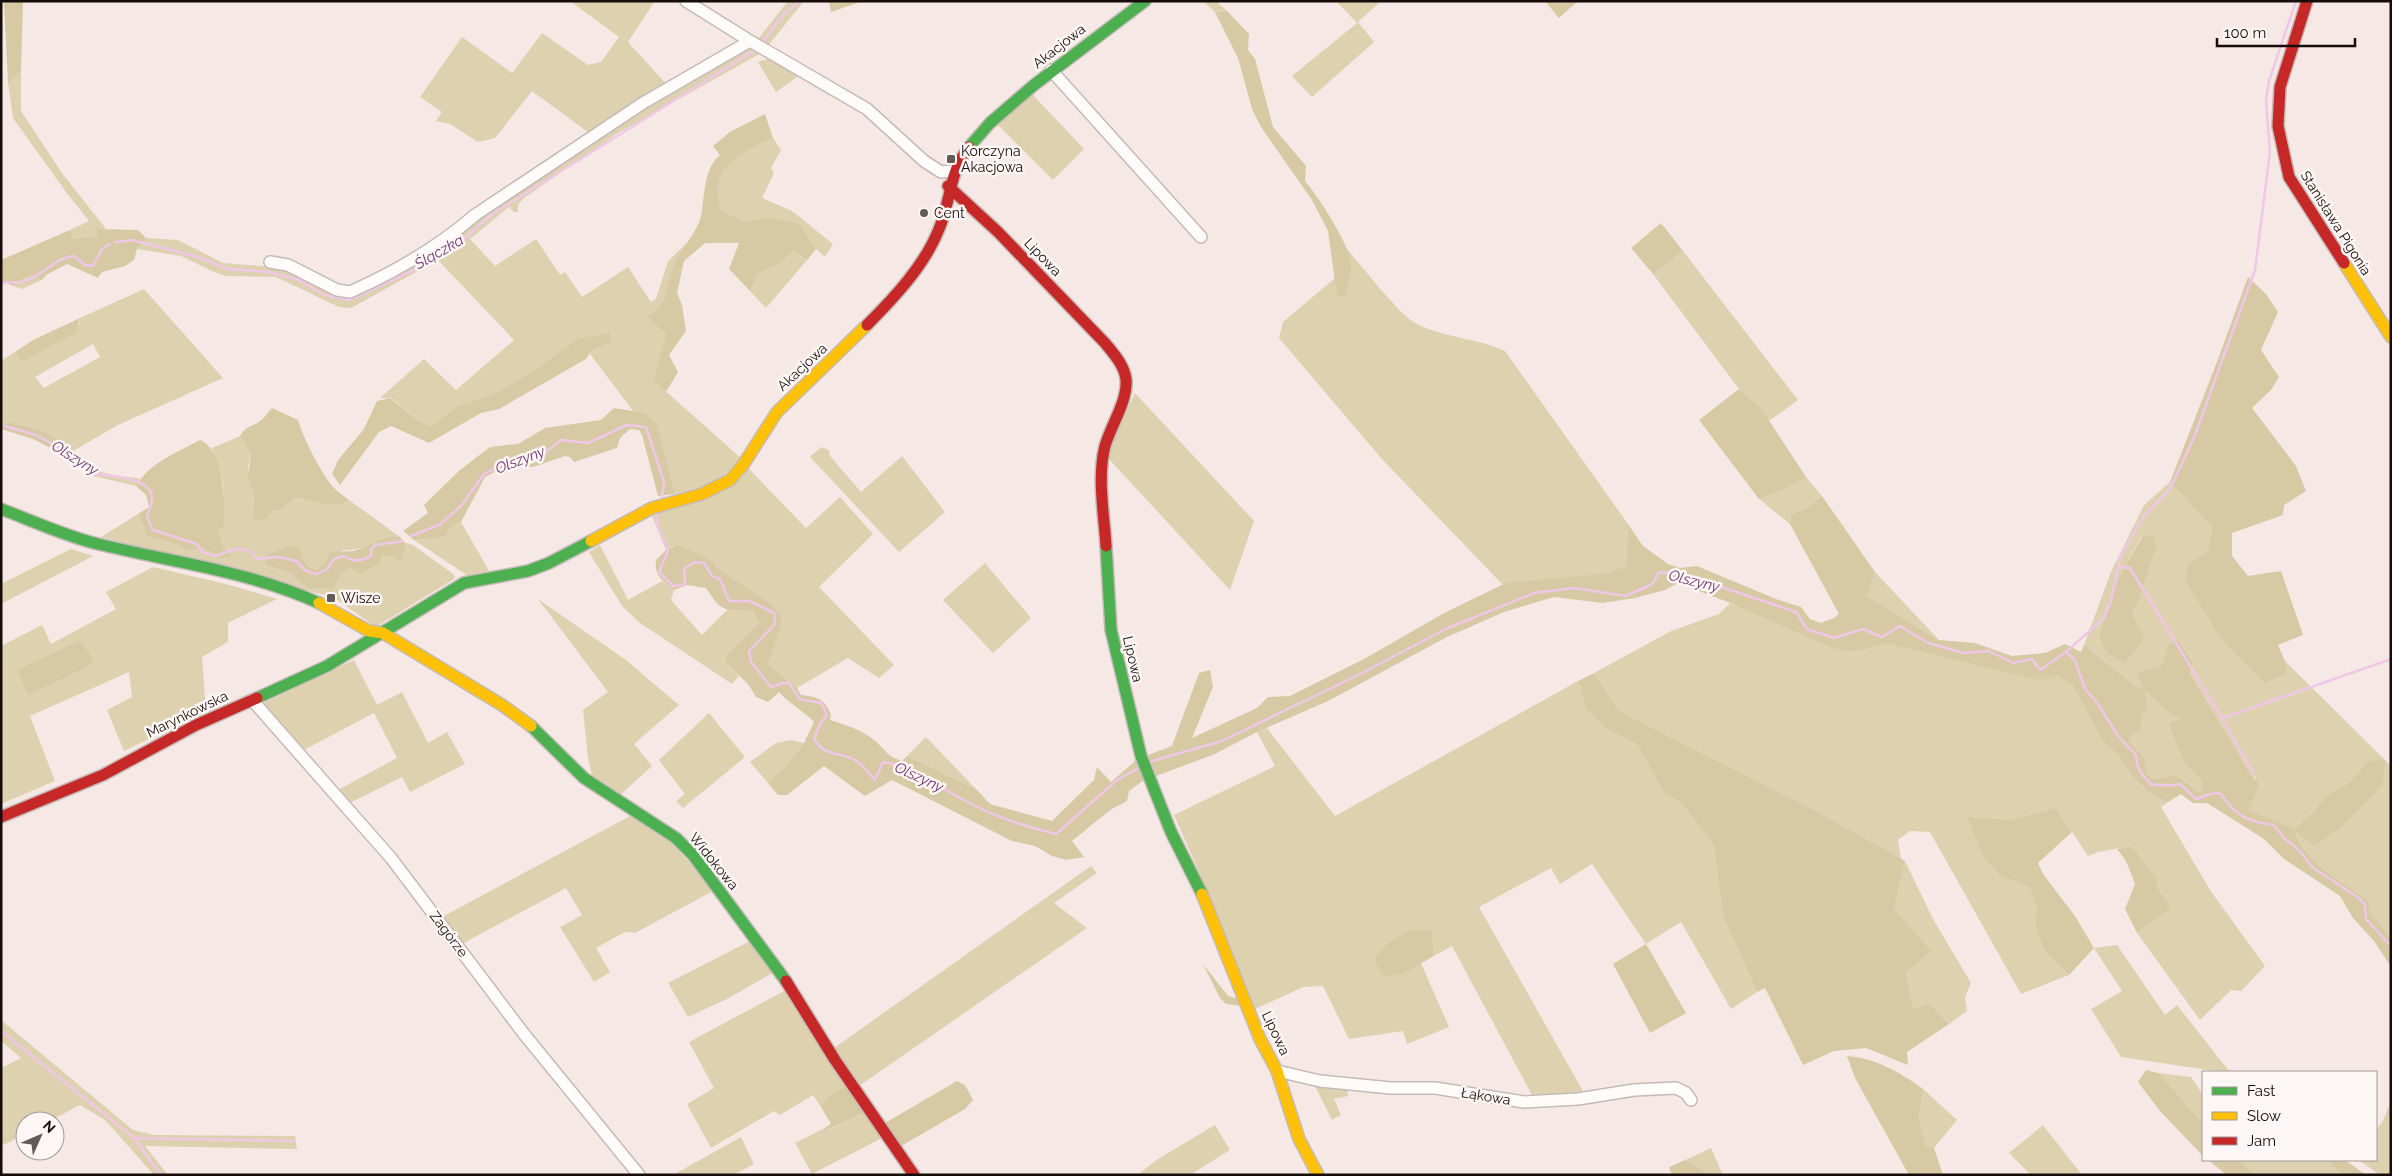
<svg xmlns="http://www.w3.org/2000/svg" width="2392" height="1176" font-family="Raleway,sans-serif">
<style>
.green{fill:#ddd1b0;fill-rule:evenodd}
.forest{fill:#d6c9a3;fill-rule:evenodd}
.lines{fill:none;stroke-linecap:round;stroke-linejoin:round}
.stream{stroke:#f0c7e7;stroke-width:2.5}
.street-casing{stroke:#c4bab7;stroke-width:14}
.fast-casing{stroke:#c4bab7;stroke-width:14}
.slow-casing{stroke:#c4bab7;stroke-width:14}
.jam-casing{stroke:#c4bab7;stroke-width:14}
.street{stroke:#fefcfb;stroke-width:11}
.fast{stroke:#4caf50;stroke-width:11}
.slow{stroke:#ffc107;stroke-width:11}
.jam{stroke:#c62828;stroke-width:11}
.poi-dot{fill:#645a57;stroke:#fcf6f5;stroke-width:2}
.labels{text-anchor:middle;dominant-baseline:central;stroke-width:5;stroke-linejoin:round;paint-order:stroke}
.street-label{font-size:14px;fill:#160d0b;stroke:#fcf6f5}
.poi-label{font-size:14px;fill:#160d0b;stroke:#fcf6f5;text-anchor:start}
.water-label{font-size:15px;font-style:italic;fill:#73356f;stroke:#fcf6f5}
</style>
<rect width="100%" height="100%" fill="#f6e9e5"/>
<!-- green -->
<path class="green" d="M570,1H655L628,42L668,86L589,133L532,91L495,138L478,142L450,124L436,121L442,112L420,97L462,37L512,73L542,33L588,65L601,62L619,37Z
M788,1H804L767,47L758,39Z
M1203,1H1216L1227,11L1215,12Z
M1336,1H1381L1358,22L1374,42L1312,97L1292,76L1357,23Z
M746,46L763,52L618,133L524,198L518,205V212H514L509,207L470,239L495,266L536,239L560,275L565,272L582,297L628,267L651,302L656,299L668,261L690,240L673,267L668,293L660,309L666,334L653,380L741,458L716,483L675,494L655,423L645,413L633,411L590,354L592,350L610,343L590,337L579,338L524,377L491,395L458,406L430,426L419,421L391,398H380L424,359L456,390L514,340L438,260L351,308L339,307L276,277L226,276L214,272L181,256L137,249L146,238L178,240L223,263L286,268L346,296L625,118Z
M770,58L800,75L776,92L758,62Z
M21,71V111L62,173L106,229H96L97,236L73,239L70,230L89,221L66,192L13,118L8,83Z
M1032,94L1084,149L1053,180L998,125Z
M773,138L781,150L771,168L774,173L762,198L792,211L833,244L825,257L816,249L800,224L772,217L744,221L722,211C706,167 738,153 773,138Z
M1347,249C1362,266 1399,315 1417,324C1445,338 1477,338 1505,351L1628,524L1626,566L1609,573L1502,584L1381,458L1279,338L1283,322L1335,278L1337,296L1351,263Z
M793,251L807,260L766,308L750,291L758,274L782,262Z
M1683,251L1798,400L1769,421L1761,410L1739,389L1653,274Z
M33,275L42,280L22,289L13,286L20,280Z
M144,289L223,378L118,425L73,451C82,455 87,465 97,470C109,476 127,476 140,479L136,486L89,475L82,465L68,457L72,451L1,422V361L15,352L21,362L79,325L80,318ZM93,344L100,357L44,388L35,377Z
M1135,393L1254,521L1230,590L1108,458L1111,443Z
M240,436L251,455L248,467L254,495L253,513L280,509L295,498C315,498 332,512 349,500L400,537C379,537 363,552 343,550L319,569C308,568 304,564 302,554L284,547L265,555L266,565L294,574L299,583L339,576L350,567L381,555L393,557L406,545L404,542L413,545L452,573L455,576L454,579L379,625H373L329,594L328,596L304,590L101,537L138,514L147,536L178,545L189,551L201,548L214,553L230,552L224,548L218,531L225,525L223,481L212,448Z
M821,447L829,450L830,456L861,492L902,456L945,512L899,552L810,457Z
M749,469L806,528L840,497L873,534L819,587L894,665L879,678L848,658L797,688L768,664L781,616L769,602L723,572L708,558L673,546L666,550L652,516Z
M1806,477L1822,496L1804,510L1791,514L1790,524L1759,499L1787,488Z
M2170,482L2212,527L2208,551L2188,563L2287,673L2285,661L2391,766V938L2371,913L2367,899C2341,882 2304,860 2293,829L2249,810L2256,778L2250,773L2190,672L2193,661L2177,639L2168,647L2162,665L2137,672L2183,719L2168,723L2185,764L2201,780L2203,788L2199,792L2176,775L2154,779L2147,774L2144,757L2130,742L2128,736L2141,730L2142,714L2147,710L2145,690L2135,686L2084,645L2111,572L2144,505ZM2141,537L2157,548L2137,603L2105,652L2099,636L2109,600L2121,573ZM2368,762L2315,846L2294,829L2313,812L2328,794L2346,785Z
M461,522L489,571L468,576L414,540L445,537L451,527Z
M600,545L628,600L662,581L674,590L671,600L702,635L727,610L753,611L759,623L726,656L725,662L739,676L732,684L640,623L622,606L589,552Z
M71,549L93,556L1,604V584Z
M985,563L1031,618L993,653L943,600Z
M153,567L226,584L277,599L228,623V642L202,657L206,712L124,751L107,710L132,697L129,672L30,716L55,781L1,804V646L42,625L51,644L116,609L106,592ZM91,665L29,694L17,670Z
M1875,572L1939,640L1867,596Z
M538,599L626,660L679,705L634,744L652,766L618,797L592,776L588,758L583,710L608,692Z
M1730,603L1857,651L1888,644L2040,679L2057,676L2073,686L2102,740L2118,755L2131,775L2153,796L2168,802L2161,807L2210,890L2265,966L2241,991L2231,990L2200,1020L2137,933L2171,908L2131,846L2098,852L2088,856L2056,808L2009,820L1968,816L1982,855L2000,876L2029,887L2037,906L2035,927L2044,950L2069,975L2021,994L1930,832L1910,831L1898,840L1901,859L1818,812L1619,711L1594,673L1671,631L1719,614Z
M354,660L377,705L402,692L428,743L447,732L465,764L410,792L402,777L348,804L336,791L397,758L374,713L302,751L262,704Z
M1578,681L1586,709L1608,730L1637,744L1664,793L1682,803L1714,846L1723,916L1757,992L1731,1009L1681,922L1646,944L1592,864L1560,884L1551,868L1479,907L1584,1093L1532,1095L1452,946L1434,956L1432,931L1403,974L1421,963L1449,1027L1407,1044L1403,1031L1349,1039L1323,986L1303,987L1255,1009L1208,892L1174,815L1275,766L1257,732L1267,728L1335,816Z
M709,713L745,757L683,808L676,801L685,794L659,760Z
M926,737L976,789L907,756Z
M791,740L804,743L789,763L768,783L750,762L776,743Z
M630,816L666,837L715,890L635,933L625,932L596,948L610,972L594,982L560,927L582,915L566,888L460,945L442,917Z
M1905,861L1933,919L1971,983L1965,997L1967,1011L1949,1024L1929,1003L1914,1011L1894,909Z
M1091,866L1097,873L1054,903L1087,928L859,1086L834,1048Z
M752,940L774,972L729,998L688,1017L668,983Z
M2117,945L2165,1015L2177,1005L2229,1071L2208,1070L2121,1057L2091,1009L2122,991L2094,948Z
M786,990L847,1084L827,1098L821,1107L813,1095L780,1115L774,1111L711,1148L687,1104L714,1088L689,1042Z
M1,1020L133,1130L154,1135L295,1136L297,1149L145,1146L168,1175H154L105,1120L80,1105L50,1121H25V1134L1,1146V1068L21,1058L1,1041Z
M2159,1073L2191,1077L2203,1095V1124Z
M1314,1084L1347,1088L1348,1096L1334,1099L1341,1115L1332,1120Z
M1923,1089L1957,1120L1934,1148L1925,1147L1919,1116Z
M2391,1101V1175H2380L2359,1160H2376V1129L2382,1123Z
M865,1112L882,1138L812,1174L795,1143L823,1129L827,1131Z
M1215,1125L1230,1150L1190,1175H1137L1158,1159Z
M2043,1125L2082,1175H2031L2009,1153Z
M741,1137L754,1164L733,1175H673Z
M1711,1148L1723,1175H1707L1685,1160Z
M2239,1160H2325L2344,1175H2256Z"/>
<!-- forest -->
<path class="forest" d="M4,1H23L21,71L8,83Z
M829,1H863L831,12Z
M1545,1H1578L1559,18Z
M1227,11L1249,34L1248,50L1255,59L1273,127L1306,166L1305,181C1318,196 1348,243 1351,261C1352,271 1347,285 1346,296H1337L1328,231L1312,200L1261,127L1252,109L1238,58L1215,12Z
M765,114L773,138C739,153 706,168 722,211L744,221L772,217L800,224L816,249L807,260L793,251L782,262L758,274L750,291L729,269L739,243H705L684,261L677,293L682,305L686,331L669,355L678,372L666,392L653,380L666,334L648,317C673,299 664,291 673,267C680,249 696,235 701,216C705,196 703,169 720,155L713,146L730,132Z
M1661,223L1683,251L1653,274L1631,248Z
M96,229L138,230L146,238L137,249L134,260L125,266L102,272L98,278L67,264L46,275L42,280L33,275L20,280L13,286L1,281V260L70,230L73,239L97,236Z
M2248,277L2266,294L2278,312L2261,350L2279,377L2271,390L2252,408L2296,466L2306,491L2284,505L2283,515L2232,533V556L2248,576L2281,571L2303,635L2278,645L2285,661L2287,673L2265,683L2221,639L2186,581L2188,563L2208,551L2212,527L2170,482L2217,362Z
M80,318L76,333L21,362L15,352L33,340Z
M611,334L610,343L592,350L586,359L499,409L481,413L429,443L391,426L379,432L340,485L332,474L338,460L364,429L377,401L390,398L419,421L430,426L458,406L491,395L524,377L579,338Z
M1739,389L1762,410L1806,477L1787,488L1759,499L1699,420Z
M272,408L298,420C302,436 322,475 334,488C338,492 344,496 349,500C332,512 314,498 295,498L280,510H272L267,518L256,521L253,513L254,495L248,475L251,455L240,436C246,425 253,427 260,421C265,418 268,412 272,408Z
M614,408L645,413L656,423L675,494L658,496L642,435L639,430L630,429L620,438L617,448L574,462L570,457L565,456L533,467H504L485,477L461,522L451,527L445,537L414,540L403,531L428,513L424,505L460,470L490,447L518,444L545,428L601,420Z
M9,422L45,432L72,451L68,457L33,439L1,429L3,423L6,424Z
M200,440C225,450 224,502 225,525L218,531L224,548L230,552V556L218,559L214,553L201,548L189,551L178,545L147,536L138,514L149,507L146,495L136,486C149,463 178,452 200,440Z
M1822,496L1875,572L1867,596L1939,640L1975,643L2012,656L2045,653L2065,644L2081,652L2084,645L2135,686L2144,689L2137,672L2162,665L2168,646L2177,639L2193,662L2190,673L2250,773L2259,784L2249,810L2294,829L2313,812L2328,794L2346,785L2368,762L2385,760L2383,784L2341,827L2315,846L2294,830C2304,861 2342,882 2367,899L2371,913L2391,938V967L2374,941L2353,918L2340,896L2284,859L2264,839L2207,803H2193L2181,794L2168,802L2153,796L2131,775L2118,755L2102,740L2073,686L2057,676L2040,680L1888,644L1857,651L1835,649L1733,604L1678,583L1665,590L1635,598L1602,603L1554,597L1504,612L1447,637L1328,701L1257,732L1215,754L1156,776L1148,755L1172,746L1199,673L1210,670L1213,687L1192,738L1257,708L1268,697L1290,696L1364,659L1446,612L1506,583L1608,573L1626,566L1628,524L1643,546L1668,564L1680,568L1697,566L1776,599L1801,607L1810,619L1821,623L1834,618L1839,614L1790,524L1791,514L1804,510ZM2145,690L2170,713L2182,719L2168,723L2185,764L2201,780L2203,788L2199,792L2176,775L2154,779L2147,774L2144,757L2130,742L2129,736L2141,730L2142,714L2147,710Z
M2152,535L2157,547L2137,604L2131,613L2144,637L2139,647L2124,663L2105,652L2099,636L2109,600L2121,573L2142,537Z
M388,537H400L406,545L401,561L393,557L381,555V562L360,574L350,567L339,576L333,589C315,588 304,592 293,574L266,565L265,555L284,547L299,546C304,558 303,568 318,569L326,562L330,552L354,551Z
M677,545L708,558L723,572L769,602L781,616L780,627L768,664L797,688L801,695C817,697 824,698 831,714L830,720C845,725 861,729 874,740C886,750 886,756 902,761L907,756L976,789L990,804L1052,821L1094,780L1097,767L1111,782L1133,763L1137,756L1144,780L1129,791L1127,801L1110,810L1072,841L1084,857L1066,860L1052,856L1035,846L1012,841L892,780L865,796L824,766L787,795H778L768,783L789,763L804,743L814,722C803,710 789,704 779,692L768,702L756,697L748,684L725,662L726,656L759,623L753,611C724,610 722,613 706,588L687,585L674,590C662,580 654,576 656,560L666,550Z
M80,641L92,658L91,665L28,695L17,670Z
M1594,673L1619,711L1818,812L1905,861L1894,909L1931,951L1906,972L1914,1010L1929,1003L1949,1024L1907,1052L1908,1065L1866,1048L1834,1051L1803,1065L1765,988L1757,992L1723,916L1714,846L1682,803L1664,793L1637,744L1608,730L1586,709L1578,681Z
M2056,808L2072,832L2038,863L2043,874L2075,916L2094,948L2069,975L2044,950L2035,927L2037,906L2029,887L2000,876L1982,855L1967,816L2009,820Z
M2131,846L2158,880L2156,885L2171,908L2137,933L2125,909L2135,884L2126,861L2117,849Z
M1410,930L1432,931L1434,956L1403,974L1383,976L1374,960L1388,943Z
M1646,944L1686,1013L1650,1033L1613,964Z
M1203,964L1228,996L1242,1000L1243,1006L1226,1004L1220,998Z
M1847,1056C1875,1058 1900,1072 1923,1089L1919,1117L1925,1146L1934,1148L1943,1175H1909L1855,1078Z
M2146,1070L2159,1073L2203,1124V1156L2160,1111L2138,1082Z
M957,1081L965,1085L973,1100L965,1109L901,1146L885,1123Z
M847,1084L865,1112L826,1131L823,1129L831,1124L821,1107L827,1098Z
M1685,1160L1705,1172L1707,1175H1672L1669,1167Z
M2208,1160H2239L2256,1175H2227Z
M2325,1160H2345L2366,1175H2344Z"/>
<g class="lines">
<!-- stream -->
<path class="stream" d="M762,43L782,16L800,1
M115,242L132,240L198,257L228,269L268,272L299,280L324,295L350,300L414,270L457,245L491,215L755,50
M1,285L5,282C38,287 47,259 74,256L85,265L93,266L102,249L110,244
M1,425L36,435L62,449L71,455L79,458L94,474C108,475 153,478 152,498C152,504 148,512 147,517L153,530L197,544L202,552L215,556C230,551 246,542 257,559L278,557L296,561L306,571L317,574L327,569L334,559L344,556C355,563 360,561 371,556V549L376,545L403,541
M658,512L656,521L668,551L659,572L673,586L685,584L684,569L694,562L704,563L712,576L720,579L729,601H749L774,613L775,624L749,651L751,662L771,687L788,682L800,699L821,703L827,715L820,724L814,739C826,757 834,751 851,758C860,761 868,773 875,780L883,762C915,767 943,790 973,805C999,818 1027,827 1056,834L1116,781L1138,768
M411,536L439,525L461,506L484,474L515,458L543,454L561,440L588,443L627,425L646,427L664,482L662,497
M2118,567L2130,568L2222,718L2253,773
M2066,652L2075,660L2085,689L2098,704L2118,736L2136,755C2136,769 2142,775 2152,785C2162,784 2169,787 2180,784L2196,799L2214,793L2221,794C2236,816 2248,822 2274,825L2284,838L2301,852L2312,867L2359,898L2365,905L2366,919L2391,946
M2223,718L2391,659
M1149,762L1222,741L1356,676L1448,628L1534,593L1574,588L1626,596L1652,584L1659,572L1688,576L1796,612L1807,629L1834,638L1863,629L1882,637L1900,626L1928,643L1964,653L1989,651L2013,663L2032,659L2040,670L2066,652L2104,618L2111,601L2120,557L2143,517L2167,492L2174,481L2195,435L2255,270L2270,152L2266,100L2269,81L2296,1
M1,1031L134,1138L294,1141
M134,1138L161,1175"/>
<defs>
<path id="street" d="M686,1L750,41
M1051,70L1201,237
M270,262L288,265L337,290L350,292C395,272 438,247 475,215L643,103L750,41L867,109L924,161L941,172L952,171
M252,700L391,858L524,1034L639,1175
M1277,1071L1320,1081L1391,1088H1435L1524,1102L1578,1099L1634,1090L1676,1088L1686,1093L1691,1100"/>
<path id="fast" d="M969,147L990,123L1034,85L1145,1
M1,509C33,521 65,536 98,544C172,562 249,571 319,603
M1106,546L1111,630L1141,756L1171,832L1202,894
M257,698L327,666L464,583L528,571L549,563L591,541
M531,726L584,778L676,838L693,855L786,981"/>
<path id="slow" d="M2344,263L2391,337
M591,541L652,508L702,494L730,480L743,465L777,412L867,325
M319,603L369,631L383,633L502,705L531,726
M1202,894L1260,1039L1277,1071L1299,1139L1318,1175"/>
<path id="jam" d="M2307,1L2280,87L2278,126L2289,177L2344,263
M948,186L998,232L1105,343C1114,354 1124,365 1126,379C1128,401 1111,425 1105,446C1097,477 1104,514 1106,546
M867,325C894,298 925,265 939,229C951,201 949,172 969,147
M1,817L103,775L196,725L257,698
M786,981L835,1060L914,1175"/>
</defs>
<!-- street casing -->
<use href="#street" class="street-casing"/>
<!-- fast casing -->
<use href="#fast" class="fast-casing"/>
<!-- slow casing -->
<use href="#slow" class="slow-casing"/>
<!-- jam casing -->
<use href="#jam" class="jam-casing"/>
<!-- street -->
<use href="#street" class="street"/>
<!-- fast -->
<use href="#fast" class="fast"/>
<!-- slow -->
<use href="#slow" class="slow"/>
<!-- jam -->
<use href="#jam" class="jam"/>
</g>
<!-- markers -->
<g class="poi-dot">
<rect x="946" y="154" width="10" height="10" rx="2.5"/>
<circle cx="924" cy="213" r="5"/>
<rect x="326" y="593" width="10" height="10" rx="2.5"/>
</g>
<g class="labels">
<!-- street labels -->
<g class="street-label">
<text transform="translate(1059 46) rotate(-38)">Akacjowa</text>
<text transform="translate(2336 223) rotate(58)">Stanisława Pigonia</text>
<text transform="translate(1043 257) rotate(46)">Lipowa</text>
<text transform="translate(802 367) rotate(-43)">Akacjowa</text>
<text transform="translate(1133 659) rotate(77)">Lipowa</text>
<text transform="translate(187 714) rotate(-26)">Marynkowska</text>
<text transform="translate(714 861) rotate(51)">Widokowa</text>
<text transform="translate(449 934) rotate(53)">Zagórze</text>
<text transform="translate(1276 1033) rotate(65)">Lipowa</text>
<text transform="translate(1486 1096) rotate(9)">Łąkowa</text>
</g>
<!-- poi labels -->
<g class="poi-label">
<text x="961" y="151">Korczyna<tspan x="961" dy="16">Akacjowa</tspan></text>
<text x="934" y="213">Cent</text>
<text x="341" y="598">Wisze</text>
</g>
<!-- water labels -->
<g class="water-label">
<text transform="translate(439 252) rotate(-30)">Ślączka</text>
<text transform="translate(75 458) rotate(32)">Olszyny</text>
<text transform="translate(520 460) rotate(-21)">Olszyny</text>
<text transform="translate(1694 581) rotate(14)">Olszyny</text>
<text transform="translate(919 777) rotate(25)">Olszyny</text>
</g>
</g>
<!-- border -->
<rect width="2392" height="1176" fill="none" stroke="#160d0b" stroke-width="5"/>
<!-- legend -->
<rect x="2202" y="1071" width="175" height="90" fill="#fcf6f5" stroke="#a09997"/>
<rect x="2212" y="1087" width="25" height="8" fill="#4caf50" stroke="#a09997"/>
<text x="2247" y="1096" font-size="15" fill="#160d0b">Fast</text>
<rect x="2212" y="1112" width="25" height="8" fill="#ffc107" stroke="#a09997"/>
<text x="2247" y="1121" font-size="15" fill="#160d0b">Slow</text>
<rect x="2212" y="1137" width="25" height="8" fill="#c62828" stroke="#a09997"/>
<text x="2247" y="1146" font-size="15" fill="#160d0b">Jam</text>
<!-- north arrow -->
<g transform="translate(40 1136) rotate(45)"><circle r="24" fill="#fcf6f5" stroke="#a09997"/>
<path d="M0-4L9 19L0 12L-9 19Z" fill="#645a57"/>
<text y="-8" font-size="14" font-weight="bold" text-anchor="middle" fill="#160d0b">N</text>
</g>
<!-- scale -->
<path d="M2217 38v8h138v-8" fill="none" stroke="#160d0b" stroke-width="2.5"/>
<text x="2224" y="38" font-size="15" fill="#160d0b" stroke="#fcf6f5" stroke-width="4" paint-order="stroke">100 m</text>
</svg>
